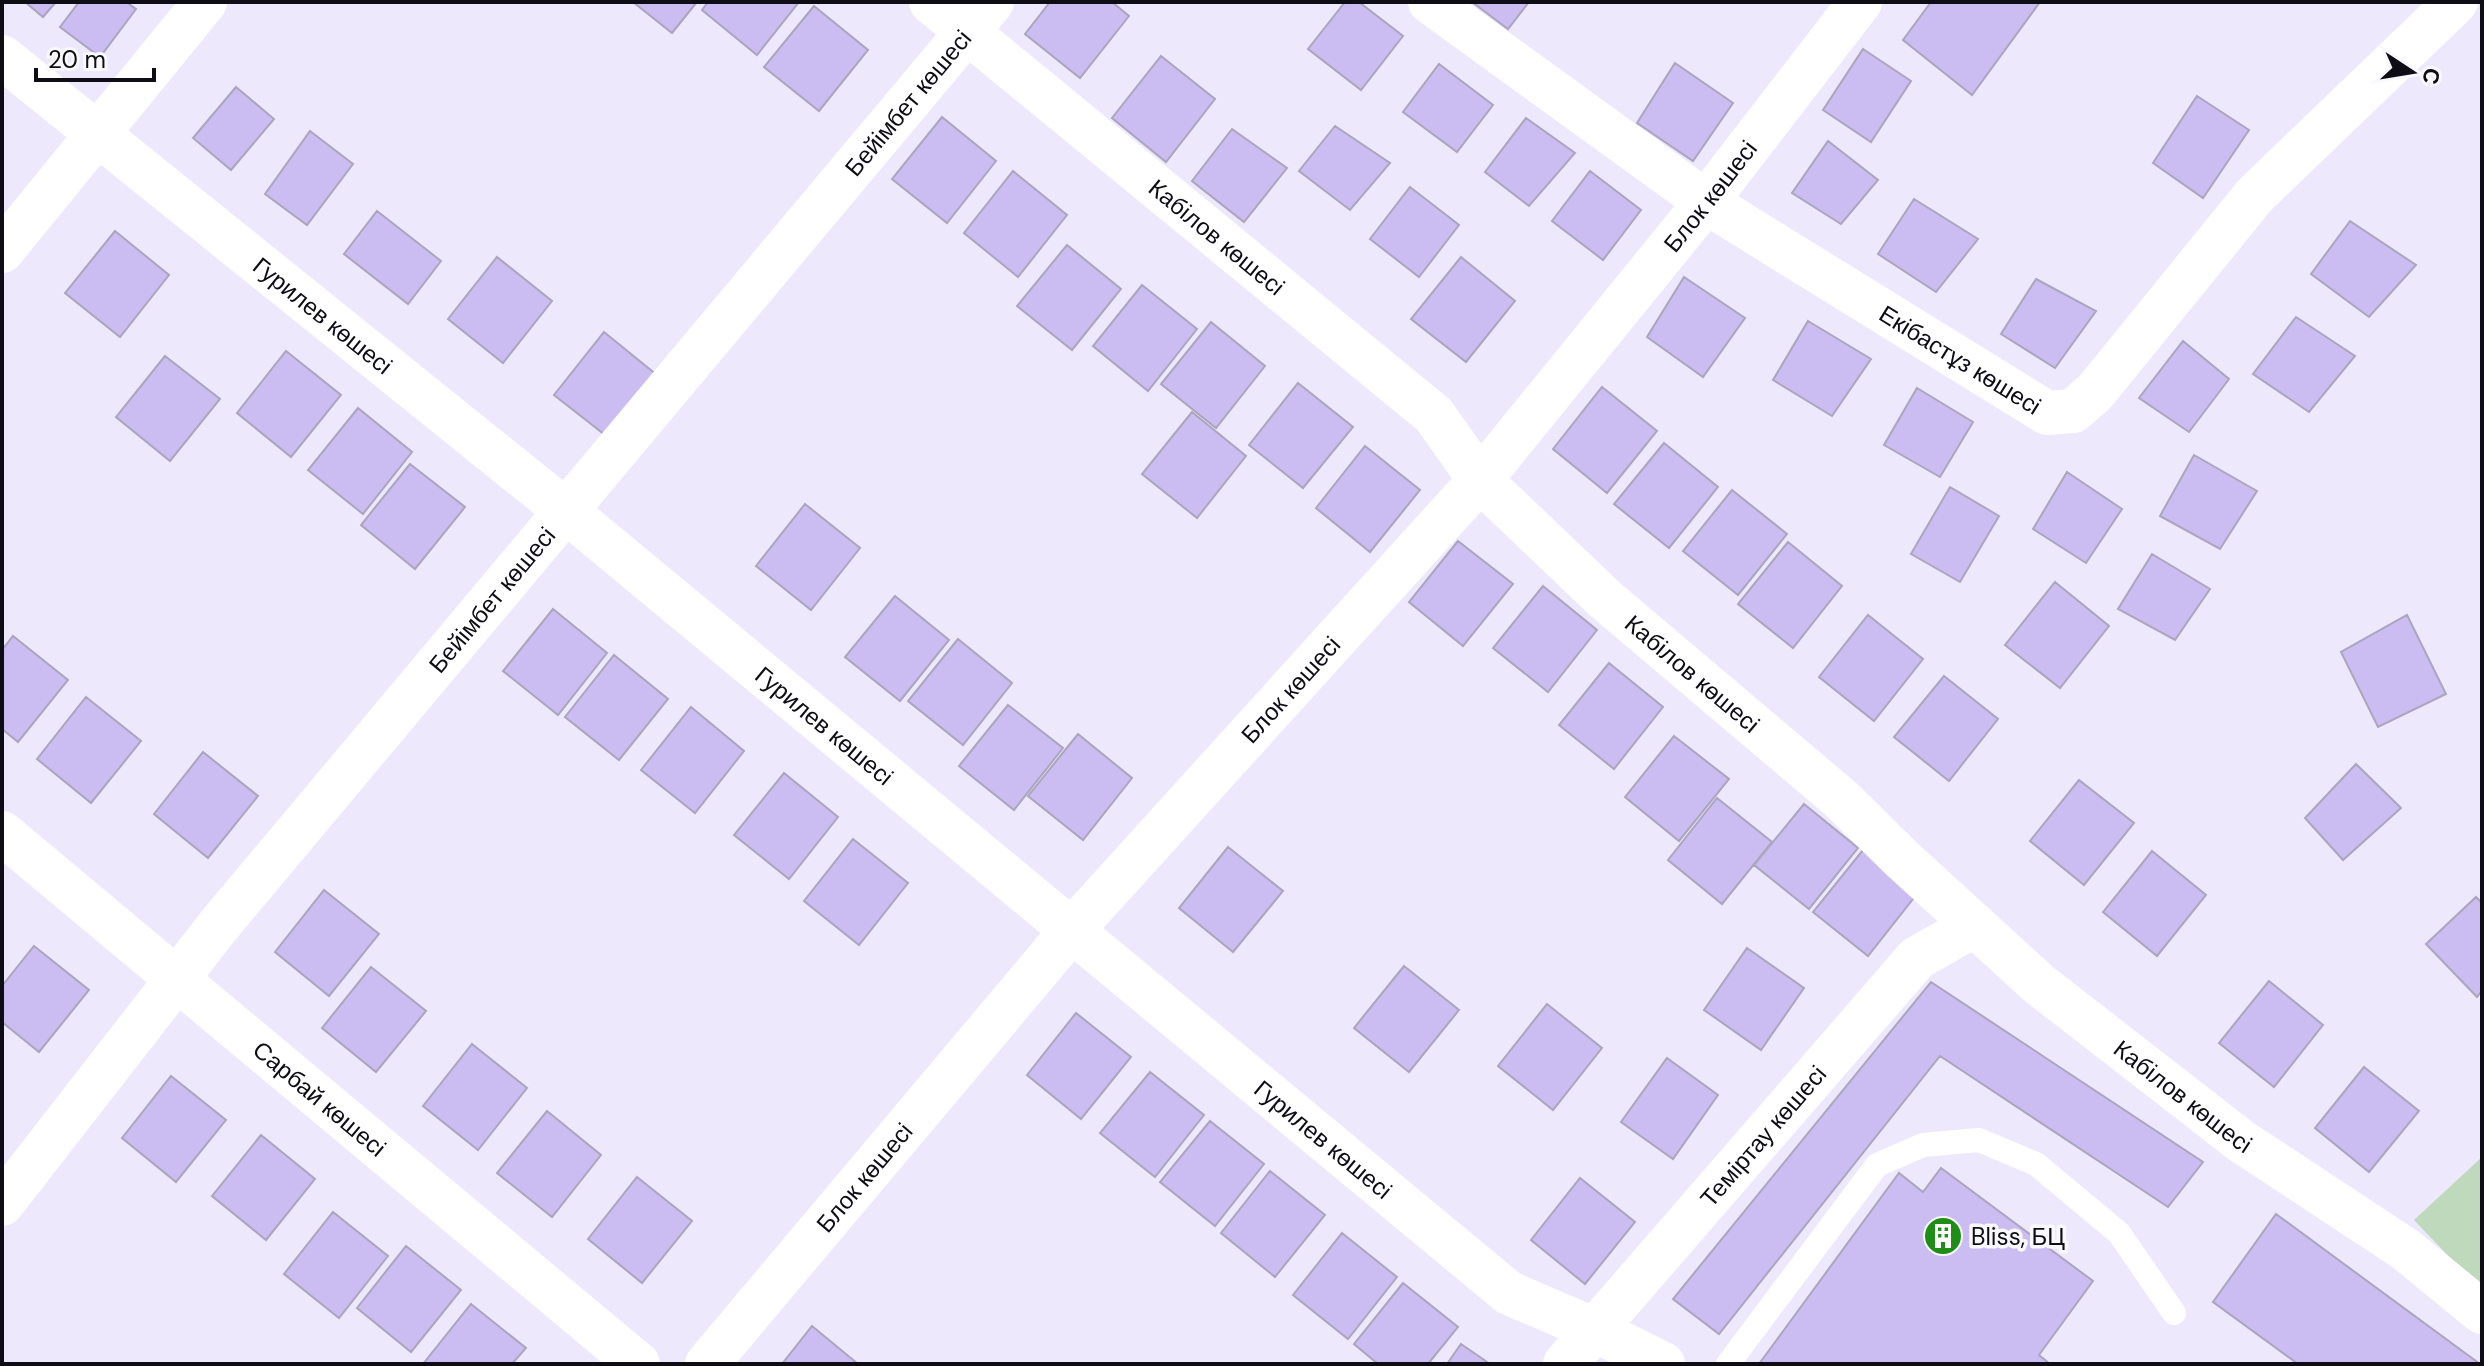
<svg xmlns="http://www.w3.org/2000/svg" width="2484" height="1366" font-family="'DM Sans',sans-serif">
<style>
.green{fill:#bfd9bc}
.building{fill:#cbbcf2;stroke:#aba5bd;stroke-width:2}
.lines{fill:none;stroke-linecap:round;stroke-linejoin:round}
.lane{stroke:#fff;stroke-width:24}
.street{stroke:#fff;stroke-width:44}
.labels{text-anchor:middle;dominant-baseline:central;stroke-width:7;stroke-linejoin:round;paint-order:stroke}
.street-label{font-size:24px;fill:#0e0c14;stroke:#f9f8fd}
.poi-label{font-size:24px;fill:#0e0c14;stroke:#f9f8fd;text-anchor:start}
</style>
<rect width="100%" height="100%" fill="#ede8fc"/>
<!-- green -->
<path class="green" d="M2482,1157V1291L2414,1220Z"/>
<!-- building -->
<path class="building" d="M25,2H56L43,17Z
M79,2H126L136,9L100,57L60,27Z
M633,2H697L672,33Z
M708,2H799L757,55L702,10Z
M1050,2H1112L1129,16L1080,78L1025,34Z
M1345,2H1359L1403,36L1361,90L1308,49Z
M1472,2H1529L1508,29Z
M1931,2H2040L1972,95L1903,40Z
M814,6L868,50L819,111L764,67Z
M1863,49L1911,81L1871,142L1823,110Z
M1161,56L1215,99L1166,162L1112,118Z
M1675,63L1733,103L1693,161L1637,123Z
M1439,64L1493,105L1457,152L1403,112Z
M236,87L274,119L231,170L193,138Z
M2197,96L2249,130L2203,198L2153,163Z
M942,117L996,161L947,223L892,179Z
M1526,118L1575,153L1529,206L1485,172Z
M1335,126L1390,163L1350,210L1299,171Z
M1232,129L1287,168L1244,222L1192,181Z
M310,131L353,164L307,225L265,194Z
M1828,141L1878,180L1841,224L1792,193Z
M1013,171L1067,215L1018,277L964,233Z
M1590,171L1641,210L1603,260L1552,221Z
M1410,187L1459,225L1419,277L1370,239Z
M1914,199L1978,239L1936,292L1878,254Z
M377,211L441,261L408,304L344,254Z
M2350,221L2416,265L2369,317L2311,274Z
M115,231L169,275L120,337L65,293Z
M1067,245L1121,289L1072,350L1017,306Z
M497,257L552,301L503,363L448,319Z
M1461,257L1515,301L1466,362L1411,319Z
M1684,277L1745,318L1703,377L1647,337Z
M2036,279L2096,311L2055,368L2001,334Z
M1142,285L1197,329L1148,391L1093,346Z
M2296,317L2355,356L2309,412L2253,374Z
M1808,321L1871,359L1832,416L1773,380Z
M1211,322L1265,366L1216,428L1161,384Z
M604,332L658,376L609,438L554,395Z
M2183,341L2229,379L2189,432L2139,398Z
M286,351L341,395L291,457L237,413Z
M165,356L220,399L170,461L116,417Z
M1298,383L1353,427L1303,488L1249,445Z
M1602,387L1657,431L1607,493L1553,449Z
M1917,388L1973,422L1940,477L1884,445Z
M358,408L412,452L363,514L308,470Z
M1192,412L1246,456L1197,518L1142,474Z
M1664,443L1718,487L1669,548L1614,504Z
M1365,446L1420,490L1370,552L1316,508Z
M2194,455L2257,491L2220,549L2160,516Z
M410,464L465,507L415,569L361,525Z
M2067,472L2122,509L2086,563L2033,529Z
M1950,487L1999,516L1960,582L1911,554Z
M1732,490L1787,534L1738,595L1683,551Z
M805,504L860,548L811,610L756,566Z
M1458,541L1513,584L1463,646L1409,602Z
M1788,542L1842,586L1793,648L1738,604Z
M2152,554L2210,589L2175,640L2118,609Z
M2055,582L2109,626L2060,688L2005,645Z
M1543,586L1597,630L1548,692L1493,648Z
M895,596L949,640L900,701L845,657Z
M553,609L607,653L558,715L503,671Z
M1868,615L1923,659L1874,721L1819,677Z
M2407,615L2446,694L2378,727L2341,652Z
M13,636L68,680L18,742L2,729V650Z
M958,639L1012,683L963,745L908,701Z
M614,655L668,699L619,760L565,717Z
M1609,663L1663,707L1614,769L1559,725Z
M1944,676L1998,719L1949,781L1894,737Z
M86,697L141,741L91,803L37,759Z
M1008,705L1063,748L1014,810L959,766Z
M691,707L744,751L695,813L641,770Z
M1078,734L1132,778L1083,840L1028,796Z
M1674,736L1729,779L1679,841L1625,797Z
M203,752L258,796L208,858L154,814Z
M2356,764L2401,808L2343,860L2305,818Z
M784,773L838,817L789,879L734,835Z
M2079,780L2134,823L2084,885L2030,841Z
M1717,798L1772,842L1722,904L1668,860Z
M1804,804L1858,848L1809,909L1754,865Z
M853,839L908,883L859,945L804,901Z
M1228,847L1283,891L1233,952L1179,908Z
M1863,850L1917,894L1868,956L1813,912Z
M2152,851L2206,895L2157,956L2103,912Z
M324,890L379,934L329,996L275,952Z
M2476,897L2482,903V991L2477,997L2426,944Z
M34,946L89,990L39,1052L2,1022V986Z
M1747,948L1804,988L1761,1050L1704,1010Z
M1404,966L1459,1010L1409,1072L1354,1028Z
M371,967L426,1011L376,1072L322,1028Z
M2269,981L2323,1025L2274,1087L2219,1043Z
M1931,982L2203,1162L2168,1207L1940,1056L1719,1334L1673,1299Z
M1547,1004L1602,1048L1553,1110L1498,1066Z
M1076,1013L1131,1057L1081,1119L1027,1075Z
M472,1044L527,1088L478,1150L423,1106Z
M1667,1058L1718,1095L1673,1159L1621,1122Z
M2364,1067L2419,1111L2369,1172L2315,1128Z
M1150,1072L1204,1115L1155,1177L1100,1133Z
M171,1076L226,1120L176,1182L122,1138Z
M547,1111L601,1155L552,1217L497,1173Z
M1210,1121L1264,1164L1215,1226L1160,1182Z
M261,1135L315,1179L266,1240L212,1196Z
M1941,1168L2093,1281L2039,1355L2050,1364H1759L1899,1173L1923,1192Z
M1270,1171L1325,1215L1275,1277L1221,1233Z
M637,1177L692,1221L642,1283L588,1239Z
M1580,1178L1635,1222L1585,1284L1531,1240Z
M333,1212L388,1256L339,1318L284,1274Z
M2276,1214L2480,1364H2298L2213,1302Z
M1342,1233L1397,1277L1348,1339L1293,1295Z
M406,1246L461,1290L411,1352L357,1308Z
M1403,1283L1458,1327L1428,1364H1378L1354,1344Z
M471,1304L526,1348L512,1364H423Z
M812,1326L858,1364H782Z
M1461,1344L1490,1364H1447Z"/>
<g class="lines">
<!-- lane -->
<path class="lane" d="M1728,1364L1877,1165L1923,1145L1979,1140L2036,1164L2119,1233L2174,1313"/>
<!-- street -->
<g class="street">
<path id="s1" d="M931,2L1434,415L1480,480L1606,600L1841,799L1902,859L2039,984L2241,1141L2405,1249L2482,1312"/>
<path id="s2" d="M1430,2L1706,202L2047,413L2073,411L2095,392L2255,195L2456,2"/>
<path id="s3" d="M2,57L566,511L1509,1293L1593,1329L1663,1364"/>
<path d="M2,251L205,2"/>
<path id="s4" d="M2,833L638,1364"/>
<path id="s5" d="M2,1204L219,925L992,2"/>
<path id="s6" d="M707,1364L1072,930L1480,480L1706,202L1860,2"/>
<path id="s7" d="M1565,1364L1917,958L1975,925"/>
</g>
</g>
<!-- icons -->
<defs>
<symbol id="building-disc" viewBox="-11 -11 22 22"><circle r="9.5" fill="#1e8e16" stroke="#f9f8fd"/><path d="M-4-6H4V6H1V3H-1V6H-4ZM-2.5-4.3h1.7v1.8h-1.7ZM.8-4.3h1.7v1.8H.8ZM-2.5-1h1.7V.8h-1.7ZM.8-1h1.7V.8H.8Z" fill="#fff"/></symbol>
</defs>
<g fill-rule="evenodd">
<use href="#building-disc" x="1921" y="1214" width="44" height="44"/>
</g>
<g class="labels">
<!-- street labels -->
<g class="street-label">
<text stroke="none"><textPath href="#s5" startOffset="1426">Бейімбет көшесі</textPath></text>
<text stroke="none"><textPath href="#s6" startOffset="1540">Блок көшесі</textPath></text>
<text stroke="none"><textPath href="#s1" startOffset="370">Кабілов көшесі</textPath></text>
<text stroke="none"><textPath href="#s3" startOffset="412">Гурилев көшесі</textPath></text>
<text stroke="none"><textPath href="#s2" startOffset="640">Екібастұз көшесі</textPath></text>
<text stroke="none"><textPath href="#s5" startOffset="778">Бейімбет көшесі</textPath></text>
<text stroke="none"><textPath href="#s1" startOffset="1018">Кабілов көшесі</textPath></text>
<text stroke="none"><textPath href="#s6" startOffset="892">Блок көшесі</textPath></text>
<text stroke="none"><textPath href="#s3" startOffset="1060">Гурилев көшесі</textPath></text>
<text stroke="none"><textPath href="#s1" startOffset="1666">Кабілов көшесі</textPath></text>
<text stroke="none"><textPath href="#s4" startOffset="414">Сарбай көшесі</textPath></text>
<text stroke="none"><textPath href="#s7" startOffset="302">Теміртау көшесі</textPath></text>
<text stroke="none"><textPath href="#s3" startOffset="1708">Гурилев көшесі</textPath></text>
<text stroke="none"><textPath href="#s6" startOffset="244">Блок көшесі</textPath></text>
</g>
<!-- poi labels -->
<g class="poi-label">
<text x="1971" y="1236">Bliss, БЦ</text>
</g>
</g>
<!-- border -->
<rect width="2484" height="1366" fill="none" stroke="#0e0c14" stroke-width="8"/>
<!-- north arrow -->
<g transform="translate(2412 72) rotate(102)" stroke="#f9f8fd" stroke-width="6" paint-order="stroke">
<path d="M0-6L14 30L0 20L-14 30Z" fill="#0e0c14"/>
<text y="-12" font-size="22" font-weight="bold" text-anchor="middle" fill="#0e0c14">С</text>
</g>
<!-- scale -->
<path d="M36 68v12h118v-12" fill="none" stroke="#0e0c14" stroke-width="4"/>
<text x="48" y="68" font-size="24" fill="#0e0c14" stroke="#f9f8fd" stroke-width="6" paint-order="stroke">20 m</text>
</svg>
